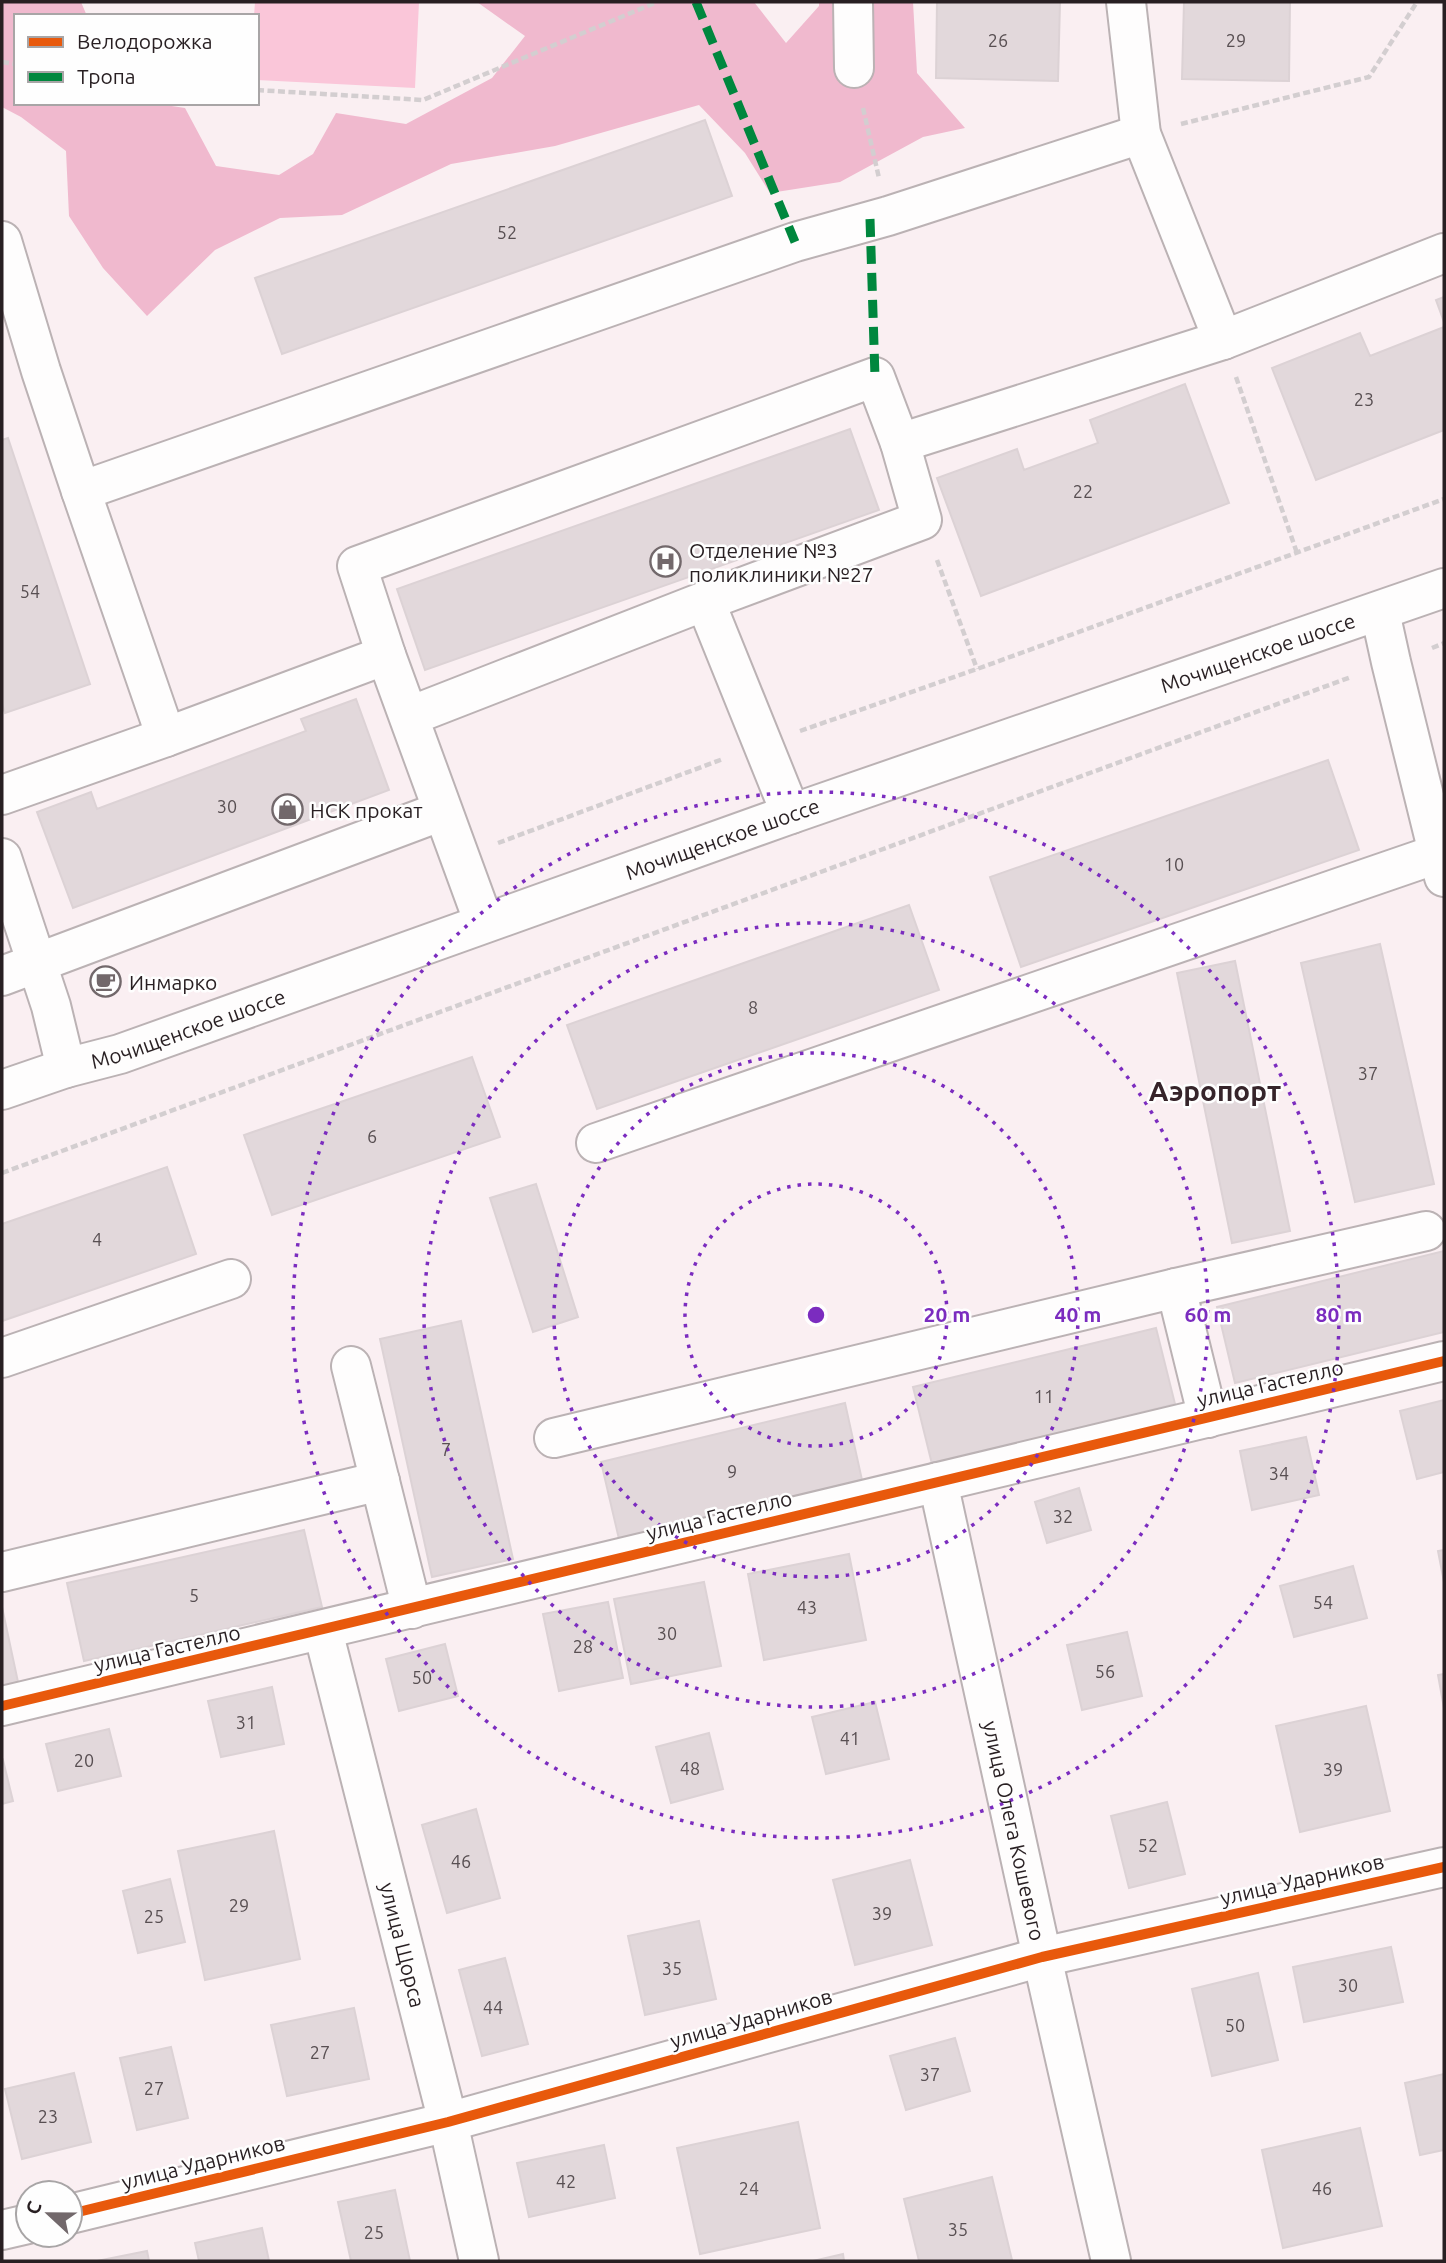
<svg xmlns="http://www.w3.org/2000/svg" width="1446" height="2263" font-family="Ubuntu,sans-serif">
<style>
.green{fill:#fac6d9}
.forest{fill:#f0b9ce}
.building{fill:#e2d8db;stroke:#dcd2d5;stroke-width:2}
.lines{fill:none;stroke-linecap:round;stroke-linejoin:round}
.minor-casing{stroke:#bbb2b4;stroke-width:42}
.major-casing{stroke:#bbb2b4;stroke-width:42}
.path{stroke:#d3ced0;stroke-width:4.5;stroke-dasharray:7 3.5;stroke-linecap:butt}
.minor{stroke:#fefdfd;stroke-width:38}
.major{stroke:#fefdfd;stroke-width:38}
.quiet{stroke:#00873e;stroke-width:9;stroke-dasharray:18 9;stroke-linecap:butt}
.cycleway-casing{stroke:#fefefe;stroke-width:15}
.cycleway{stroke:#e8590c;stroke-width:10}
.ring{fill:none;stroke:#7b2cbf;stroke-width:3.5;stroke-dasharray:3.5 7}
.labels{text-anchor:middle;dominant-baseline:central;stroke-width:5;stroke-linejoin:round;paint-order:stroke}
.number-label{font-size:18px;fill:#584f52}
.poi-label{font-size:21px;fill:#281f22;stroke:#fefefe;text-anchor:start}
.street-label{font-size:21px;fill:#281f22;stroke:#fefefe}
.district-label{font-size:28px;font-weight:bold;fill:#36242a;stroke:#fefefe}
.centre{fill:#7b2cbf;stroke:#fefefe;stroke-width:3.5}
.ring-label{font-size:21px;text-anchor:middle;font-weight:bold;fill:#7b2cbf;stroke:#fefefe;stroke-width:5;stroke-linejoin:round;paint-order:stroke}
</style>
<rect width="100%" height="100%" fill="#faeff2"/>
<!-- green -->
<path class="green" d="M255,2H419L415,88L257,80V16H254Z"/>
<!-- forest -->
<path class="forest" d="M2,2H81L87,16H16V103H152L185,108L216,166L279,175L313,154L336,113L406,124L492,78L525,36L477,2H754L786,43L819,6V2H913L917,73L965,128L923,137L840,182L770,193L745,153L699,105L555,146L451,164L342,215L280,218L215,250L147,316L103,268L69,216L66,151L21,117L2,107Z"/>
<!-- building -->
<path class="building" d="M937,2H1060L1058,81L936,78Z
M1184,2H1290L1289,81L1182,79Z
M705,120L732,196L282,354L255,278Z
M1444,297V322L1436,300Z
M1444,327V430L1316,480L1272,368L1360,333L1370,356Z
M1185,384L1229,503L981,596L937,478L1017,449L1024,470L1098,443L1090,420Z
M850,429L879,510L425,670L397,589Z
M8,438L90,684L5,713L2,704V440Z
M356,699L389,790L73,908L37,812L91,792L97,809L306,731L301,719Z
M1328,760L1359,850L1021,967L990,877Z
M909,905L939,990L597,1109L567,1025Z
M1380,944L1434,1184L1355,1202L1301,963Z
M1235,961L1290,1231L1232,1243L1177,973Z
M472,1057L500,1137L272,1215L244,1135Z
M167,1167L196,1254L2,1321V1224Z
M536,1184L578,1317L533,1332L490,1198Z
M1444,1251V1332L1235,1383L1217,1307Z
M461,1321L513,1559L432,1577L380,1339Z
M1156,1328L1175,1404L932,1464L913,1387Z
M1444,1400V1472L1417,1479L1400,1411Z
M845,1403L862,1480L619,1539L601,1462Z
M1306,1437L1319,1495L1252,1510L1240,1451Z
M1079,1488L1091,1530L1047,1543L1035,1502Z
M304,1530L322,1607L84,1661L67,1583Z
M1444,1550V1582L1438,1551Z
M849,1554L866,1640L764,1660L748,1574Z
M1353,1566L1367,1618L1294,1637L1280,1586Z
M704,1582L721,1666L631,1684L614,1599Z
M608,1602L623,1678L559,1691L543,1614Z
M2,1607L18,1682L2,1685Z
M1127,1632L1142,1696L1082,1710L1067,1645Z
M445,1644L458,1696L399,1711L386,1659Z
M1444,1674V1708L1438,1675Z
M272,1687L284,1744L221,1757L208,1701Z
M875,1702L889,1759L826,1774L812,1717Z
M1366,1706L1390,1811L1300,1832L1276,1726Z
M109,1729L121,1776L58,1791L46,1744Z
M709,1733L723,1789L671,1803L656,1747Z
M3,1760L13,1801L2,1804V1761Z
M1167,1802L1185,1874L1129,1888L1111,1816Z
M476,1809L500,1898L447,1913L422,1825Z
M274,1831L300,1959L205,1980L178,1851Z
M910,1860L932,1945L855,1965L833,1880Z
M170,1879L185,1942L138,1953L123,1891Z
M699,1921L716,1999L645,2015L628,1936Z
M1391,1947L1403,2002L1304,2022L1293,1967Z
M505,1958L528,2044L482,2056L459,1970Z
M1258,1973L1278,2060L1212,2076L1192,1989Z
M354,2008L369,2079L287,2096L271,2025Z
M955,2038L970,2091L906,2110L890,2056Z
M171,2047L188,2118L137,2130L120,2058Z
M74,2073L91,2142L22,2159L5,2089Z
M1444,2074V2150L1420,2155L1405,2083Z
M798,2122L820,2228L700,2254L677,2148Z
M1360,2128L1382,2226L1283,2248L1262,2150Z
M604,2145L615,2198L529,2217L517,2163Z
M992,2177L1012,2260L919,2261L904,2199Z
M395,2190L410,2261H351L338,2202Z
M262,2228L269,2261H199L195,2243Z
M147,2251L149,2261H97Z
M843,2254L844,2261H813Z"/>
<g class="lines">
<defs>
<g id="minor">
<path d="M853,2L854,68"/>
<path d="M1126,2L1141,134L1223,340"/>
<path d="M2,241L41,371L81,491"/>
<path d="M900,443L1223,340L1444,253"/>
<path d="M705,601L791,814"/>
<path d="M1380,612L1391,662L1444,877"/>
<path d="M386,655L166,737L81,491L795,242L888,216L1141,134"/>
<path d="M410,716L705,601L922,520L900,443L875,377L357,566L386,655L484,923"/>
<path d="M2,795L166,737"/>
<path d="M2,858L51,1006L66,1068"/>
<path d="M2,976L442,811"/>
<path d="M596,1143L1437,854"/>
<path d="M1176,1288L1208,1418"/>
<path d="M2,1358L231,1279"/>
<path d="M351,1366L412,1609"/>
<path d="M554,1438L1176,1288L1426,1231"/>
<path id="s1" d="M938,1482L1042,1957L1111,2261"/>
<path d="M2,1572L380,1481"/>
<path id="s2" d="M323,1631L448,2122L479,2261"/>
<path d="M2,1706L1444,1361"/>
<path d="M70,2214L448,2122L1042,1957L1444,1867"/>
<path d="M2,2230L28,2224"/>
</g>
<g id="major">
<path id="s3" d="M2,1090L66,1068L120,1054L791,814L1444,588"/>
</g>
</defs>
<!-- minor casing -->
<use href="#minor" class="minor-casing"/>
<!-- major casing -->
<use href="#major" class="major-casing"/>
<!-- path -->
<path class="path" d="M2,62L16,64
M257,90L423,100L657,2
M863,108L879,178
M1181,124L1369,77L1417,2
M1236,377L1297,553
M937,560L977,669
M1432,648L1444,643
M800,731L977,669L1444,499
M498,843L723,759
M2,1173L1351,677"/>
<!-- minor -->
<use href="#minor" class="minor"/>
<!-- major -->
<use href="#major" class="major"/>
<!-- quiet -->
<path class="quiet" d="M696,2L795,242
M870,219L875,377"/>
<defs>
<path id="cycleway" d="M2,1706L1444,1361
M70,2214L448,2122L1042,1957L1444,1867"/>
</defs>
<!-- cycleway casing -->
<use href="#cycleway" class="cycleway-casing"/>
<!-- cycleway -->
<use href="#cycleway" class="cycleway"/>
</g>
<!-- distance rings -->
<g class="ring">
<circle cx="816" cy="1315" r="131"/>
<circle cx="816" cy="1315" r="262"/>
<circle cx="816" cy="1315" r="392"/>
<circle cx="816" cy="1315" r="523"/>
</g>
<!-- icons -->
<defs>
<symbol id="hospital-ring" viewBox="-11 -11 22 22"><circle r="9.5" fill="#fefefe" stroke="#72686b" stroke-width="1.5"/><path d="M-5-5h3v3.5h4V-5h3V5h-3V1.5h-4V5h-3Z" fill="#72686b"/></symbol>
<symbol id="shop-ring" viewBox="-11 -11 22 22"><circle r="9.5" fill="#fefefe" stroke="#72686b" stroke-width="1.5"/><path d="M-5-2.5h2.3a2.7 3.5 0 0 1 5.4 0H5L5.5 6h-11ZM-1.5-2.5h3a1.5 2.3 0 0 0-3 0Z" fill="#72686b"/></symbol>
<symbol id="cafe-ring" viewBox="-11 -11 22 22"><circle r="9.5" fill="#fefefe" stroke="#72686b" stroke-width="1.5"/><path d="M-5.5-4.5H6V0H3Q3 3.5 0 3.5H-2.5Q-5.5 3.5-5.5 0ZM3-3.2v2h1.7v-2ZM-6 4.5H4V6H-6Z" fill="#72686b"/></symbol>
</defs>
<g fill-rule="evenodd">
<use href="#hospital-ring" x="648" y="544" width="35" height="35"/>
<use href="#shop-ring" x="270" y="792" width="35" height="35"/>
<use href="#cafe-ring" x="88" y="964" width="35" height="35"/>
</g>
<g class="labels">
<!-- number labels -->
<g class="number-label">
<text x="998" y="40">26</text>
<text x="1236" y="40">29</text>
<text x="507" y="232">52</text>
<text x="1364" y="399">23</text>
<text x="1083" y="491">22</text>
<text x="30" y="591">54</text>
<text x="227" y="806">30</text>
<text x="1174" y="864">10</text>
<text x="753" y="1007">8</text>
<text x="1368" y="1073">37</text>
<text x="372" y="1136">6</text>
<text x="97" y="1239">4</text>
<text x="1044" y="1396">11</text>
<text x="446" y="1449">7</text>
<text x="732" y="1471">9</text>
<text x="1279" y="1473">34</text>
<text x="1063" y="1516">32</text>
<text x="194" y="1595">5</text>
<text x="1323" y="1602">54</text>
<text x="807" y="1607">43</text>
<text x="667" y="1633">30</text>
<text x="583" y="1646">28</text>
<text x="1105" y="1671">56</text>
<text x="422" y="1677">50</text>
<text x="246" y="1722">31</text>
<text x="850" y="1738">41</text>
<text x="84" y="1760">20</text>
<text x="690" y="1768">48</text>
<text x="1333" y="1769">39</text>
<text x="1148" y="1845">52</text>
<text x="461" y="1861">46</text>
<text x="239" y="1905">29</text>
<text x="882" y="1913">39</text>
<text x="154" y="1916">25</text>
<text x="672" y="1968">35</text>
<text x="1348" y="1985">30</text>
<text x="493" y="2007">44</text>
<text x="1235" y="2025">50</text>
<text x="320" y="2052">27</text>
<text x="930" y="2074">37</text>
<text x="154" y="2088">27</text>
<text x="48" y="2116">23</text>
<text x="566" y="2181">42</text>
<text x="749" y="2188">24</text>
<text x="1322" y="2188">46</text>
<text x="958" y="2229">35</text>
<text x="374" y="2232">25</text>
</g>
<!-- poi labels -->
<g class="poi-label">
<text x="689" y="550">Отделение №3<tspan x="689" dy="24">поликлиники №27</tspan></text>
<text x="310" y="810">НСК прокат</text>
<text x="129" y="982">Инмарко</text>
</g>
<!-- street labels -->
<g class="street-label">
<text stroke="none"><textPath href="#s3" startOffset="1330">Мочищенское шоссе</textPath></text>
<text stroke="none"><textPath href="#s3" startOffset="763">Мочищенское шоссе</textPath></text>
<text stroke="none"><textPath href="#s3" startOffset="196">Мочищенское шоссе</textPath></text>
<text transform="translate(1270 1383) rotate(-13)">улица Гастелло</text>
<text transform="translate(719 1515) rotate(-14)">улица Гастелло</text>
<text transform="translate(167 1648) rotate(-13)">улица Гастелло</text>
<text stroke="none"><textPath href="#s1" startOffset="357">улица Олега Кошевого</textPath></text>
<text transform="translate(1302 1879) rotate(-13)">улица Ударников</text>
<text stroke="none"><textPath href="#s2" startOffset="324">улица Щорса</textPath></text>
<text transform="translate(751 2018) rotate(-16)">улица Ударников</text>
<text transform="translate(203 2162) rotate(-14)">улица Ударников</text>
</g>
<!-- district labels -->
<g class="district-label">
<text x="1215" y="1090">Аэропорт</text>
</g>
</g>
<circle cx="816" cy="1315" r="10" class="centre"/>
<g class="ring-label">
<text x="947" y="1322">20 m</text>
<text x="1078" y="1322">40 m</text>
<text x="1208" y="1322">60 m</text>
<text x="1339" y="1322">80 m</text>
</g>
<!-- border -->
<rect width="1446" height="2263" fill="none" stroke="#281f22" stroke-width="7"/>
<!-- legend -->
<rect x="14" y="14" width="245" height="91" fill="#fefefe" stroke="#a8a5a6" stroke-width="2"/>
<rect x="28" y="37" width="35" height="10" fill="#e8590c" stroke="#a8a5a6" stroke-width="2"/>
<text x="77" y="49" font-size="21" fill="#281f22">Велодорожка</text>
<rect x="28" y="72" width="35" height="10" fill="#00873e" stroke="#a8a5a6" stroke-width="2"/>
<text x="77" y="84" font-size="21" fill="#281f22">Тропа</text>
<!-- north arrow -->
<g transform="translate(49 2214) rotate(292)"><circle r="33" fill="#fefefe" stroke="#a8a5a6" stroke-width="2"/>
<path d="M0-5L12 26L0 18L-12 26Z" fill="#72686b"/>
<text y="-10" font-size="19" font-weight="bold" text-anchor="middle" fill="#281f22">С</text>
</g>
</svg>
